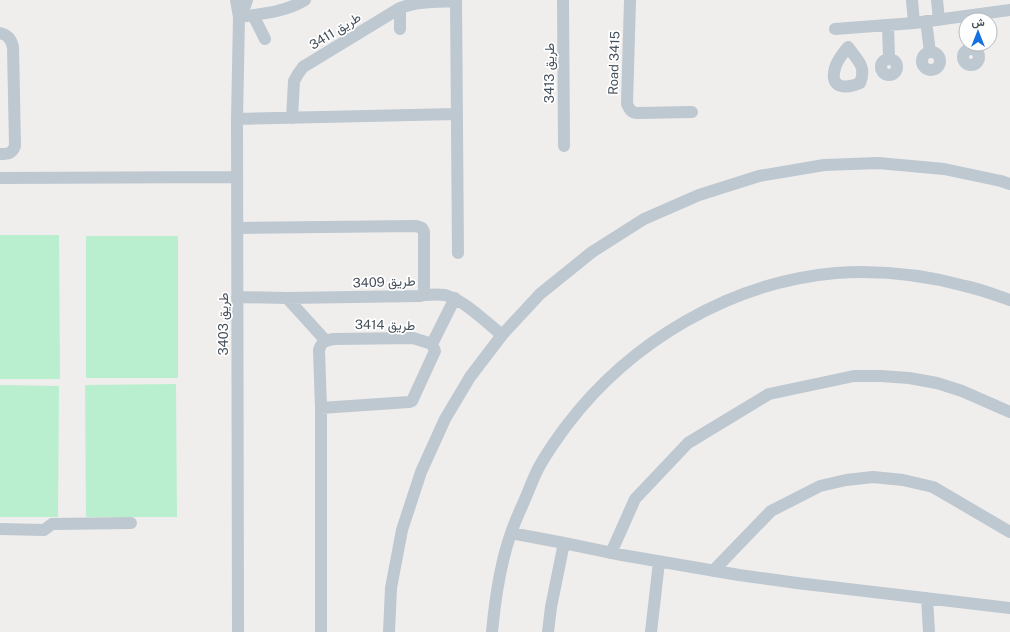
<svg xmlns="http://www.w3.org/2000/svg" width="1010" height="632" font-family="'Public Sans',Vazirmatn,sans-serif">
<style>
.pitch{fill:#b9efce}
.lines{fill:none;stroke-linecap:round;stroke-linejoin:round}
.minor{stroke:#bdc8d0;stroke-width:12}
.labels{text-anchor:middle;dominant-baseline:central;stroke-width:3.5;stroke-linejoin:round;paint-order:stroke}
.street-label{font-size:13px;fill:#45505b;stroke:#fff}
</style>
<rect width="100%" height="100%" fill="#f0eded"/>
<!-- pitch -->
<path class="pitch" d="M0,235H59L60,379H0Z
M86,236H178V378H86Z
M176,384L177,517H86L85,385Z
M0,385L59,386L58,517H0Z"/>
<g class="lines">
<!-- minor -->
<path class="minor" d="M236,0L239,17L237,119L238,632
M456,0L458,253
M563,0L564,146
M630,0L627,104C630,110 631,113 638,113L692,112
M912,0L914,23
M937,0L939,20
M400,8V29
M253,15L265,39
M239,17C261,14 286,12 305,0
M239,17L245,6L247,0
M926,21L930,52
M888,25L889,58
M835,29L914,23L1010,10
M0,33C8,35 11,39 13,47L15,146C12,154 8,154 0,154
M848,47C857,60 867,66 860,83C846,89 829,89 835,68C837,60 843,53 848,47Z
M963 57a8 8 0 1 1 16 0a8 8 0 1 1-16 0Z
M922 61a9 9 0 1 1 18 0a9 9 0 1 1-18 0Z
M881 67a8 8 0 1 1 16 0a8 8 0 1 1-16 0Z
M292,118L294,81L298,74L303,67L400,8C418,1 438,2 456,1
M237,119L457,114
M0,178L237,177
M237,228L416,226L422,228L424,232V292L423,295L420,296L287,298L237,297
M423,295C430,295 438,294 445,295C464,300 486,322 502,335
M287,298L326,341
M432,344L455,298
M0,529L44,530L52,524L131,523
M511,533L564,543L622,555L739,575L797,583L1010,608
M611,553L635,499L688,443L769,394L854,376H881L909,378L937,383L962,391L1010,412
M713,571L771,511L820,486L846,480L873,477L903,480L933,487L1010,532
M927,598L929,632
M321,632V408L319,350C322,341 324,341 334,339L413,338L432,344L435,351L412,401L409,402L321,408
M389,632L391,588L402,530L421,472L445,419L470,377L502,335L540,294L592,252L644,219L699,195L759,176L824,165L878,163L944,169L1001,181L1010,184
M492,632C495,599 500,564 511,533C514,524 518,515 522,506C527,495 531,484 536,473C544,456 556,440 567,425C631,341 731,282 836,273C879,270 924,275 965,286C980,289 995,295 1010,300
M548,632L551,607L564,543
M651,632L659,562"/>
</g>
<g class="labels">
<!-- street labels -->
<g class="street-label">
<text transform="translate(335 31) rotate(-32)">طريق 3411</text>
<text transform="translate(614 63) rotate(-88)">Road 3415</text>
<text transform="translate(549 73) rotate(-90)">طريق 3413</text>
<text transform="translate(384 282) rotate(-2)">طريق 3409</text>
<text transform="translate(223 324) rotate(-90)">طريق 3403</text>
<text transform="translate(385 325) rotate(1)">طريق 3414</text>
</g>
</g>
<!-- north arrow -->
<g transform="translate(978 32)"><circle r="19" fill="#ffffff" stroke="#b5b9bd"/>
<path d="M0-3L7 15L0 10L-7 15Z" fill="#1570e2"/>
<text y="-6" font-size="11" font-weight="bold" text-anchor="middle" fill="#45505b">ش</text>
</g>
</svg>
